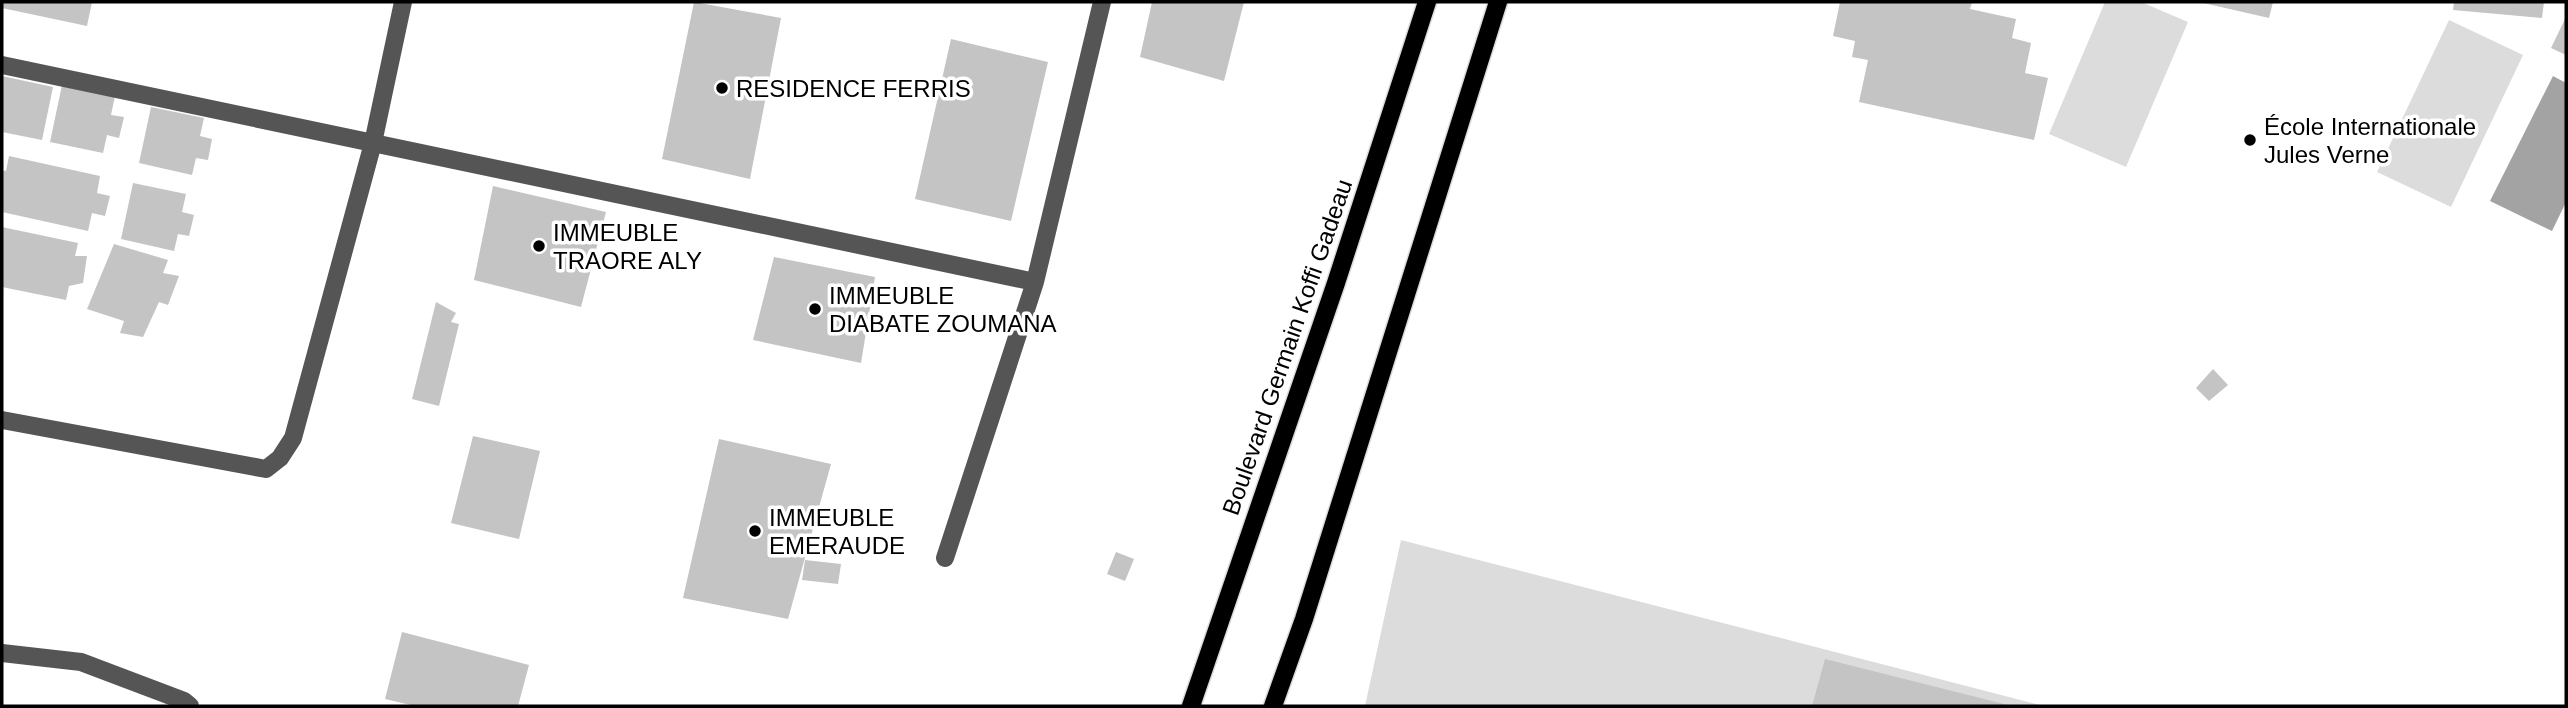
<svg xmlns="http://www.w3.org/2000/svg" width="2568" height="708" font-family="Arial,sans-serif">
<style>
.green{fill:#dcdcdc}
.water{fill:#a3a3a3}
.building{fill:#c4c4c4}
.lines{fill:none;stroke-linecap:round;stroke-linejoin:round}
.major-casing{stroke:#dbdbdb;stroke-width:21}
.minor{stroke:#555;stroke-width:18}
.major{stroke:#000;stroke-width:18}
.poi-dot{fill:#000;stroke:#fff;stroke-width:2.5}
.labels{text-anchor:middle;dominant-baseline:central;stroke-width:7;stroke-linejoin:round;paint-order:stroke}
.poi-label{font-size:24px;fill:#000;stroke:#fff;text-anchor:start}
.street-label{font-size:24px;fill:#000;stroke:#fff}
</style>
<rect width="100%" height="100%" fill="#fff"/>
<!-- green -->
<path class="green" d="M2105,2H2141L2188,22L2126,167L2049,134Z
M2449,20L2523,55L2451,207L2377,172Z
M1401,540L2044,706H1365Z"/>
<!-- water -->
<path class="water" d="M2553,76L2566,83V202L2552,231L2490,201Z"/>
<!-- building -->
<path class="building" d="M3,2H92L87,26L2,8Z
M694,2L781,18L750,179L662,159Z
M1152,2H1244L1224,81L1140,57Z
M1840,2H1972L1970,9L2016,19L2012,38L2031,43L2025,73L2048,78L2034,140L1859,102L1868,60L1852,57L1855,41L1833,36Z
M2199,2H2273L2269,18Z
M2454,2H2544L2542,18L2453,10Z
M2566,17V55L2551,48Z
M951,39L1048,62L1011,221L915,199Z
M2,76L53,87L42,140L2,132Z
M62,85L115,96L111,115L124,117L119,138L107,135L103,153L50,142Z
M151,107L204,118L200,136L212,139L208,160L196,158L192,175L139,163Z
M9,156L100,176L97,193L110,196L105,216L92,213L88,231L2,212V170L6,171Z
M133,183L186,194L182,212L194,215L189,236L178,234L174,251L121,239Z
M493,186L606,212L581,307L474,280Z
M2,227L78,243L75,256H87L83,283L69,286L66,300L2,287Z
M114,244L168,260L163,273L179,276L168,305L159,302L143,337L120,333L124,321L87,309Z
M774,257L875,277L861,363L753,340Z
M436,302L456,313L451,322L459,324L439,406L412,399Z
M2213,369L2228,385L2209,401L2196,388Z
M473,436L540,451L519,539L451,523Z
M719,439L831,464L788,619L683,598Z
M1116,552L1134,559L1125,581L1107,574Z
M805,560L841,564L838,584L802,580Z
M402,632L529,665L518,706H415L385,699Z
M1825,659L2008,705V706H1812Z"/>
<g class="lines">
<defs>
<path id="major" d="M1191,706L1336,283L1427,2
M1273,706L1304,619L1498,2"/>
</defs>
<!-- major casing -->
<use href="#major" class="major-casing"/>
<!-- minor -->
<path class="minor" d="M2,65L1035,282
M2,420L266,469L280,458L293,438L373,143L403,2
M945,558L1035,282L1102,2
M2,653L81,662L184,701L190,706"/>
<!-- major -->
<use href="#major" class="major"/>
</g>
<!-- markers -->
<g class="poi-dot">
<circle cx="722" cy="88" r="7"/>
<circle cx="2250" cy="140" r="7"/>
<circle cx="539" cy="246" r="7"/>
<circle cx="815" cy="309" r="7"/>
<circle cx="755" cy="531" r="7"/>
</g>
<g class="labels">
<!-- poi labels -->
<g class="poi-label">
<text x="736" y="88">RESIDENCE FERRIS</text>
<text x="2264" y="126">École Internationale<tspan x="2264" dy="28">Jules Verne</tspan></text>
<text x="553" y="232">IMMEUBLE<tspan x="553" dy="28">TRAORE ALY</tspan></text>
<text x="829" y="295">IMMEUBLE<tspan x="829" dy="28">DIABATE ZOUMANA</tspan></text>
<text x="769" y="517">IMMEUBLE<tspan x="769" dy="28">EMERAUDE</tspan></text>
</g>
<!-- street labels -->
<g class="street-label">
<text transform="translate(1287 347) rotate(-71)">Boulevard Germain Koffi Gadeau</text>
</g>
</g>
<!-- border -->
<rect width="2568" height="708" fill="none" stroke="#000000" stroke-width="7"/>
</svg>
